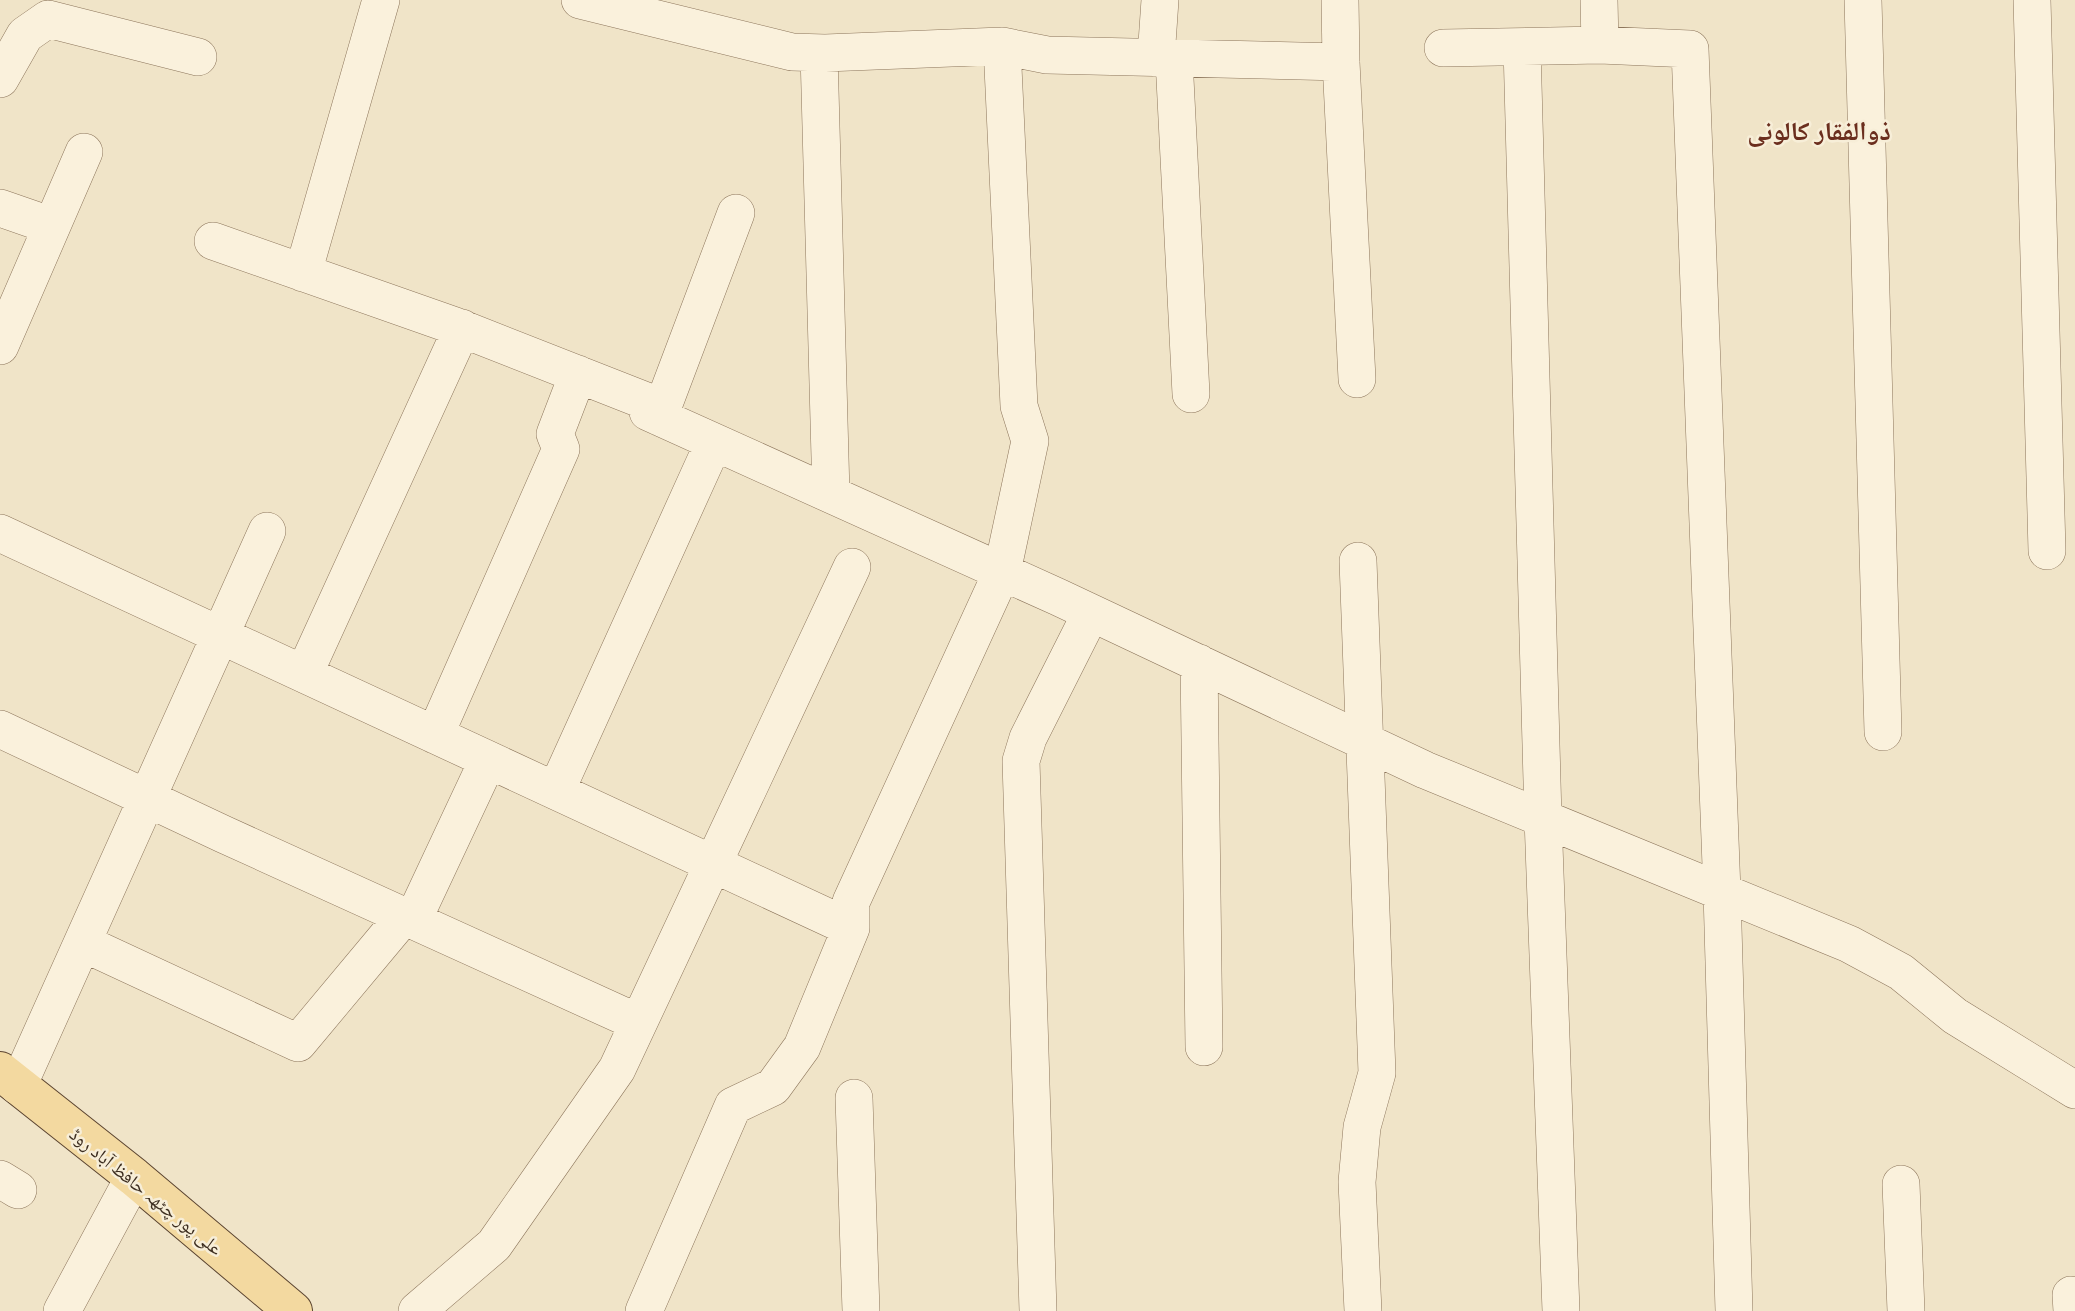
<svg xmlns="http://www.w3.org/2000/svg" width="2075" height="1311" font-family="Literata,'Noto Naskh Arabic',serif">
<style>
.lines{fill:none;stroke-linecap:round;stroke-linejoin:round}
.minor-casing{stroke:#8d765c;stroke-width:38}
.primary-casing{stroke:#5b4430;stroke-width:40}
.minor{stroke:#faf1dc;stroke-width:37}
.primary{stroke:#f3d9a0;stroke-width:38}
.labels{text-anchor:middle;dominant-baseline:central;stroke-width:5;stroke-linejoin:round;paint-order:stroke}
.street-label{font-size:19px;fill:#3d2e20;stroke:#f7eed8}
.district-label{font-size:26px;font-weight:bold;fill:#6b2e1e;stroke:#f7eed8}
</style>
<rect width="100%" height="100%" fill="#f0e4c8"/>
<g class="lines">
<defs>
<path id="minor" d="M580,0L792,52L825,53L1002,46L1047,55L1341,62
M1340,0L1341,62L1357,379
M1599,0L1600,45
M1863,0L1883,732
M2032,0L2047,551
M1522,47L1543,818L1561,1311
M1443,48L1600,45L1690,49L1722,892L1734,1311
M819,53L831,494
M1156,58L1160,0
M1174,59L1191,394
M0,79L25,35L48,19L198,57
M0,208L52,226
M213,241L455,326L651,403L648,412L1058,597L1425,770L1849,944L1901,972L1955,1016L2075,1090
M303,273L381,0
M0,346L84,152
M659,417L736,213
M0,533L851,928
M1358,561L1377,1073L1362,1127L1357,1182L1363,1311
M1199,663L1204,1047
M304,674L462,328
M0,729L223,834L637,1022
M435,735L561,449L555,434L578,374
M556,791L714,442
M413,920L488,760
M83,943L298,1043L404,916
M18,1086L267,531
M854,1098L861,1311
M0,1179L18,1190
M1901,1184L1906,1311
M2071,1295L2072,1311
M62,1311L134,1177
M417,1311L494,1245L617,1069L852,567
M644,1311L733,1106L773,1087L802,1047L851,928V902L1002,572L1030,441L1019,406L1002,46
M1038,1311L1021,761L1028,738L1091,613"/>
<path id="primary" d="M0,1071L134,1177L293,1311"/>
</defs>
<!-- minor casing -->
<use href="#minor" class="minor-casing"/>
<!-- primary casing -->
<use href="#primary" class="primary-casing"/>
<!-- minor -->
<use href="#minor" class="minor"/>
<!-- primary -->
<use href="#primary" class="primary"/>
</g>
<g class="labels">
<!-- street labels -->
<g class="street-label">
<text transform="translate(147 1190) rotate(39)">علی پور چٹھہ حافظ آباد روڈ</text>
</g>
<!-- district labels -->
<g class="district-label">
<text x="1819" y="128">ذوالفقار کالونی</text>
</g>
</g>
</svg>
